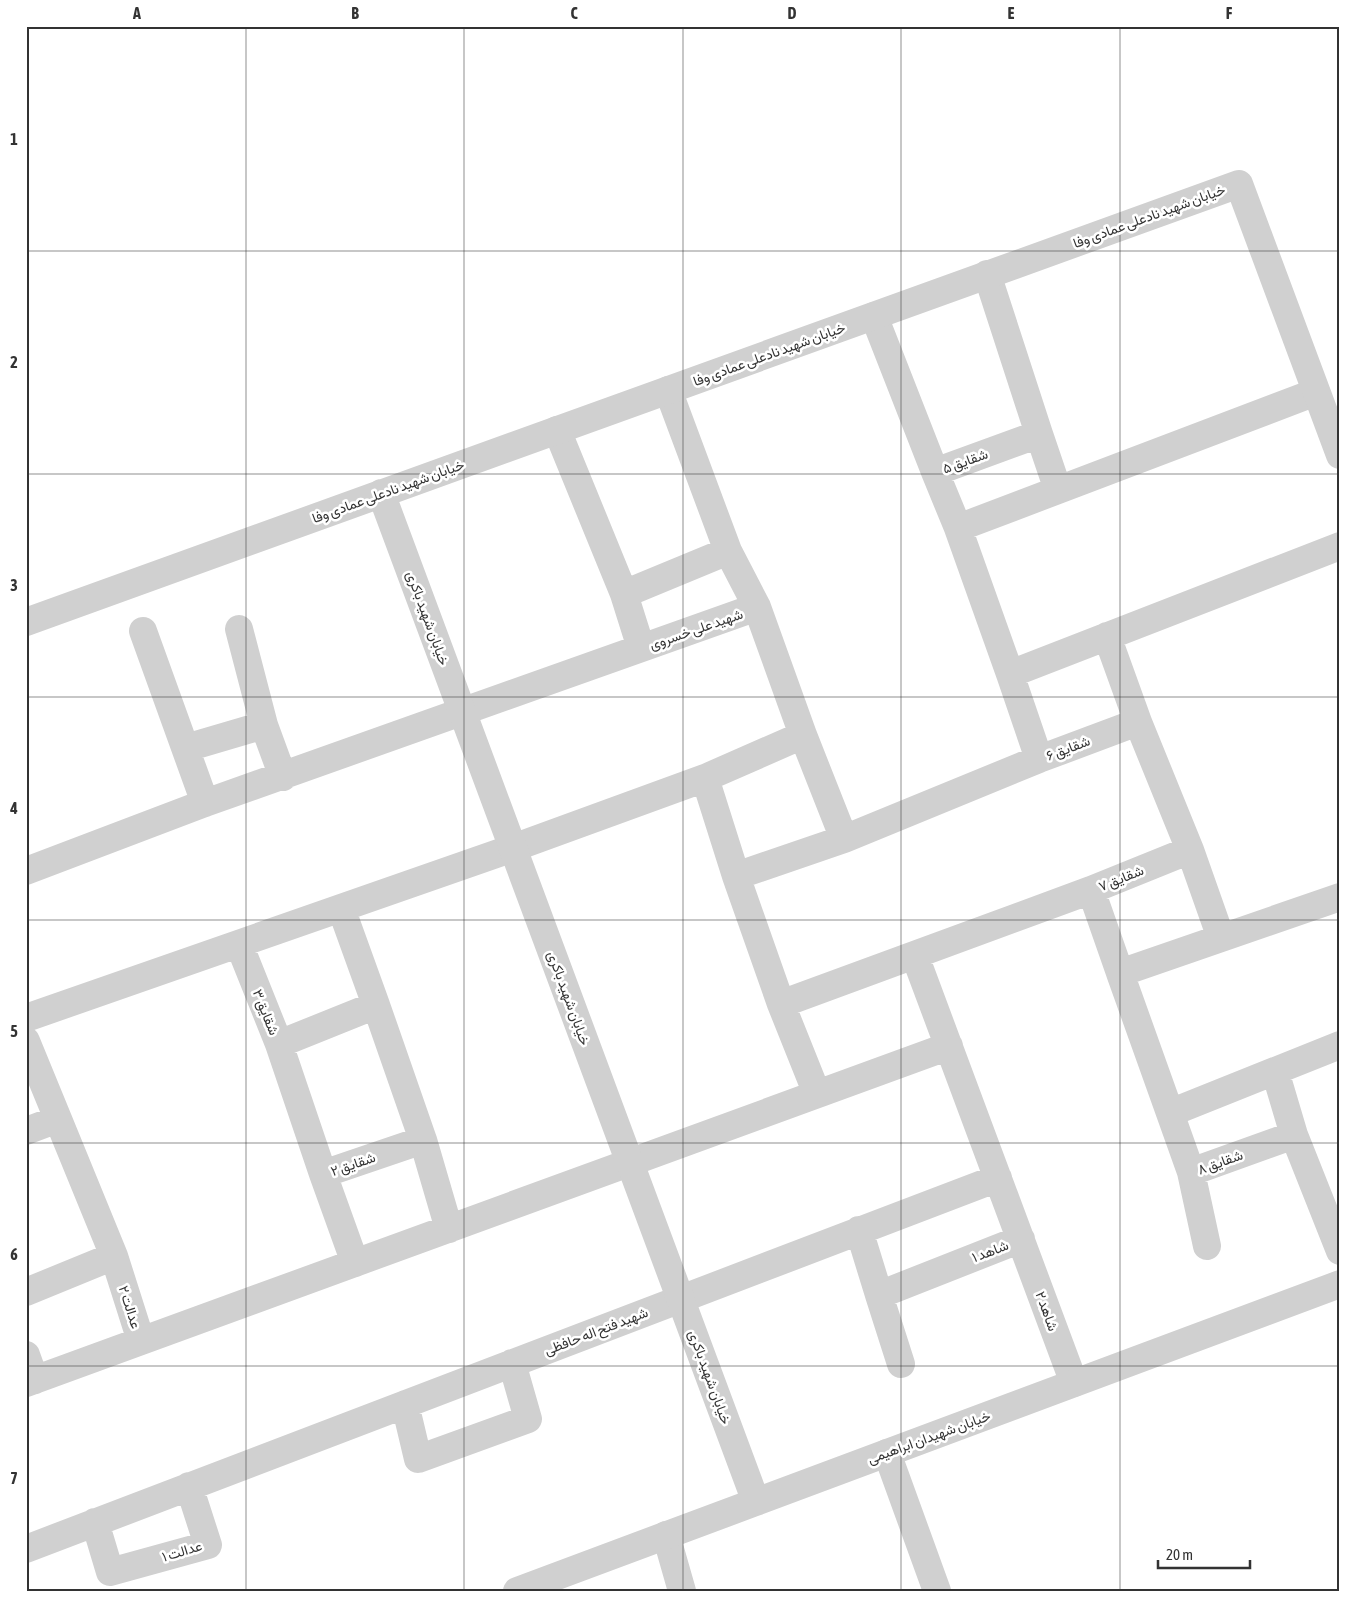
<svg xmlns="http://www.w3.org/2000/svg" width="1366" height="1617" font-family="'Asap Condensed',Vazirmatn,sans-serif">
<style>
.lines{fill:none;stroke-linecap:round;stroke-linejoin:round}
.minor{stroke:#d0d0d0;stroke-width:28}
.tertiary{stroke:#d0d0d0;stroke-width:28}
.grid{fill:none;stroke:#333;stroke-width:1;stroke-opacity:0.55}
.labels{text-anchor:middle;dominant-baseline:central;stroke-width:5;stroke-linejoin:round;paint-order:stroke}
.street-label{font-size:14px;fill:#333;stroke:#fff}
.neatline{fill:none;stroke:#333;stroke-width:2}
.grid-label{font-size:16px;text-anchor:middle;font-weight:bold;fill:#333}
</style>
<rect width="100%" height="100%" fill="#fff"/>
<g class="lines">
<!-- minor -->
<path class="minor" d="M987,274L1039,434
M874,316L935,472
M668,390L728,551
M557,430L624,594
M1058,490L1039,434L935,472L958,528L1316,392
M958,528L1010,674
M757,607L803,735
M239,629L264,725
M143,631L205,803
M1107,636L1138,722L1039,759L1010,674L1340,546
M1138,722L1190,850
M186,748L264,725L283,777
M844,839L1039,759
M26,871L205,803L757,607L728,551L624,594L641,648
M736,876L781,1004
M1221,938L1190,850L1091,890L1120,973L1340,897
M239,944L279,1044L376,1005L341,908
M915,956L1074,1383
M1120,973L1170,1113
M376,1005L423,1140
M26,1018L513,848L705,778L803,735L844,839L736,876L705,778
M26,1041L58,1119L26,1131
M279,1044L323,1174
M1275,1071L1294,1135L1191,1172L1170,1113L1340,1045
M817,1094L781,1004L1091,890
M58,1119L114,1256
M1294,1135L1340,1251
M1191,1172L1207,1246
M859,1230L879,1295L1021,1239
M355,1263L323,1174L423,1140L449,1229
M26,1292L114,1256L141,1341
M879,1295L901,1364
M26,1355L35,1380
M26,1383L949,1046
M405,1404L418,1459L528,1419L512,1363
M887,1453L937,1591
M95,1522L110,1572L208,1545L189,1486
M666,1535L682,1591
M26,1549L998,1178"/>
<!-- tertiary -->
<path class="tertiary" d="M381,493L756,1502
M26,622L1239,184L1340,455
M517,1591L1340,1284"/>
</g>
<!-- grid -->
<path class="grid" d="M246,26V1591M464,26V1591M683,26V1591M901,26V1591M1120,26V1591M26,251H1340M26,474H1340M26,697H1340M26,920H1340M26,1143H1340M26,1366H1340"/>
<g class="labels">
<!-- street labels -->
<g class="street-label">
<text transform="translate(1149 216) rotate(-20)">خیابان شهید نادعلی عمادی وفا</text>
<text transform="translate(769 354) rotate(-20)">خیابان شهید نادعلی عمادی وفا</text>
<text transform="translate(965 461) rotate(-20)">شقایق ۵</text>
<text transform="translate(388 491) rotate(-20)">خیابان شهید نادعلی عمادی وفا</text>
<text transform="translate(428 618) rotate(70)">خیابان شهید باکری</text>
<text transform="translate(696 629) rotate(-19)">شهید علی خسروی</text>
<text transform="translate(1068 748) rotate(-21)">شقایق ۶</text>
<text transform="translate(1121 878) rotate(-22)">شقایق ۷</text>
<text transform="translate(569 998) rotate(70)">خیابان شهید باکری</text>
<text transform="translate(266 1012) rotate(68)">شقایق ۳</text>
<text transform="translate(1220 1162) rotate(-20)">شقایق ۸</text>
<text transform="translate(353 1164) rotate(-19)">شقایق ۲</text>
<text transform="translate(990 1251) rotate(-21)">شاهد ۱</text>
<text transform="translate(130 1307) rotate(72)">عدالت ۲</text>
<text transform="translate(1047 1311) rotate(70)">شاهد ۲</text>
<text transform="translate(596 1331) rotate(-21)">شهید فتح اله حافظی</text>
<text transform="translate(710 1377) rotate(70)">خیابان شهید باکری</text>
<text transform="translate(929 1437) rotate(-20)">خیابان شهیدان ابراهیمی</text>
<text transform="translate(182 1551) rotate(-17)">عدالت ۱</text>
</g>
</g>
<!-- border -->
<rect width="1366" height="1617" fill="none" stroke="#ffffff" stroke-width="55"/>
<!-- scale -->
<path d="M1158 1560v8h92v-8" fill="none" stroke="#333333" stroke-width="2.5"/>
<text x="1166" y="1560" font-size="15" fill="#333333" stroke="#ffffff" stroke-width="4" paint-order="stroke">20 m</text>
<rect x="28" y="28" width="1310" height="1562" class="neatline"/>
<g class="grid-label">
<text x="137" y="19">A</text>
<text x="355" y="19">B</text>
<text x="574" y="19">C</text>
<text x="792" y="19">D</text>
<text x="1011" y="19">E</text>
<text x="1229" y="19">F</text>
<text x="14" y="145">1</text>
<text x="14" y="368">2</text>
<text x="14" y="591">3</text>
<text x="14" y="814">4</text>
<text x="14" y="1037">5</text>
<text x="14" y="1260">6</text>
<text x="14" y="1484">7</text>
</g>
</svg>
